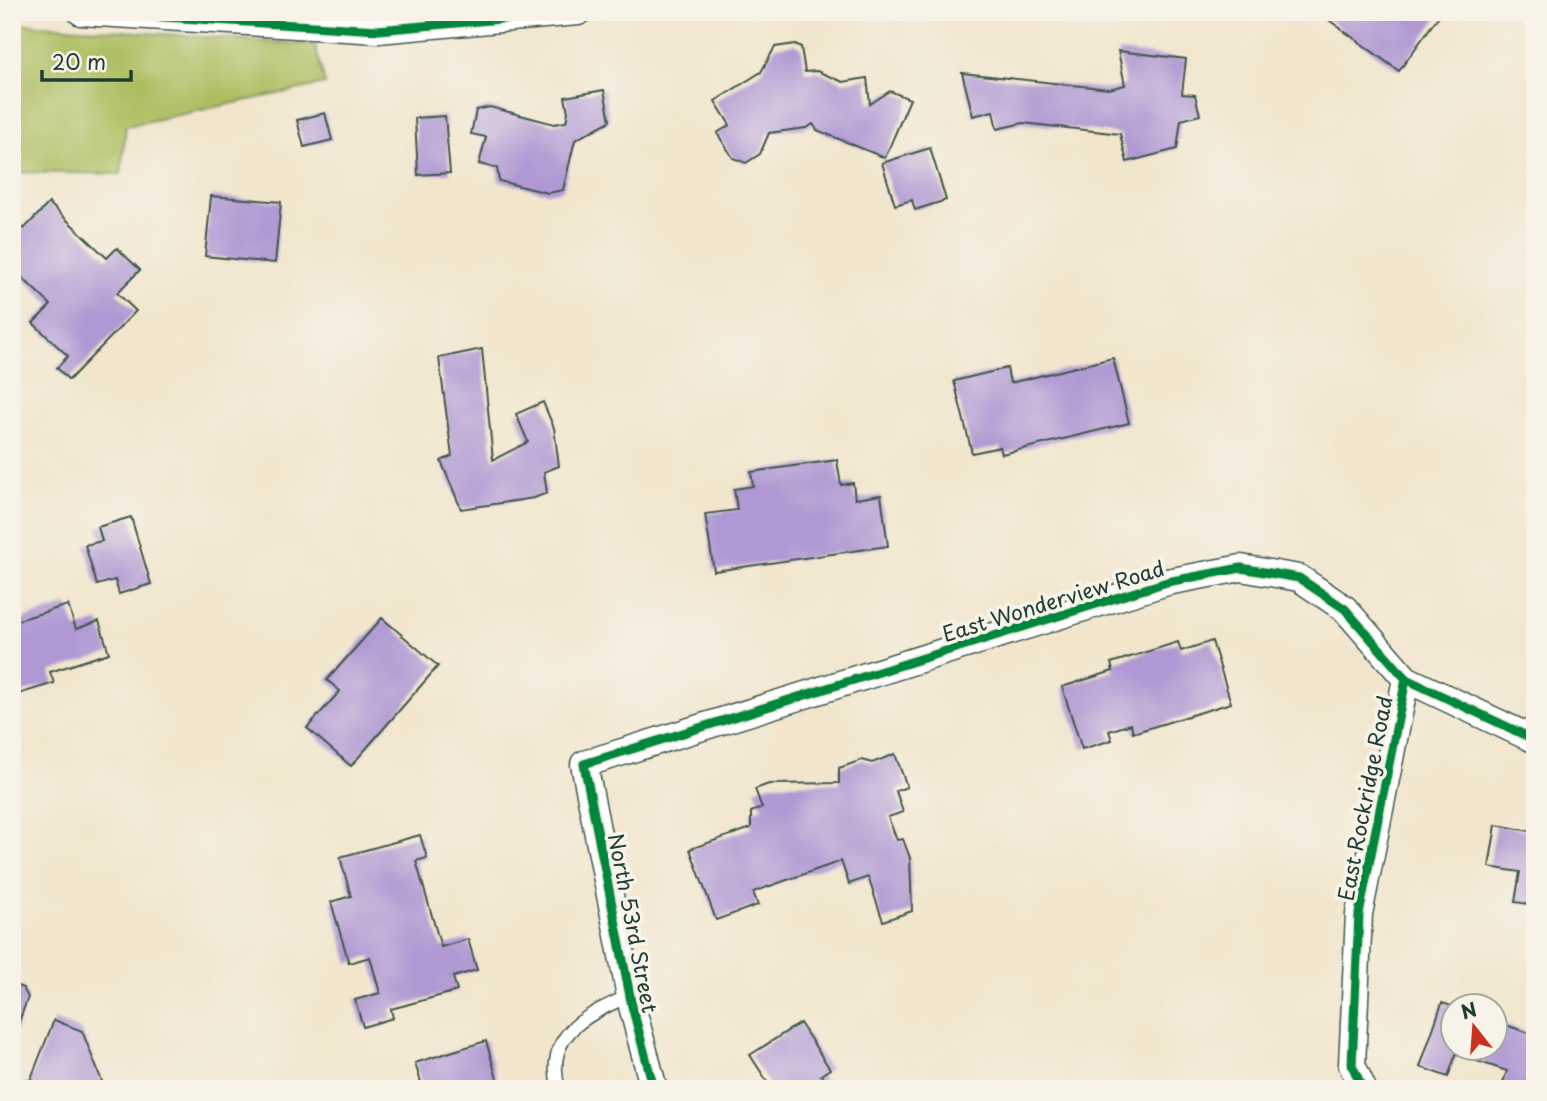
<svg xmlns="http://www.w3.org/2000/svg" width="1547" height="1101" font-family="'Playpen Sans',sans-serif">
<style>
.green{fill:#adbe61;stroke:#667e4a;stroke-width:2}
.building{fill:#af98d3}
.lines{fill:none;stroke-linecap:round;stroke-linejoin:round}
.service-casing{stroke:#3e564b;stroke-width:15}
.minor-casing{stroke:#3e564b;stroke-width:29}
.service{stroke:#fff;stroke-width:12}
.minor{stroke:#fff;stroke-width:26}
.cycleway-casing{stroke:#f7f3e8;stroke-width:13}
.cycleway{stroke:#00873e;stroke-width:9}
.labels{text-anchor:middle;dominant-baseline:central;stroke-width:7;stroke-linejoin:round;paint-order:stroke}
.street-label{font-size:21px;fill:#1f3d34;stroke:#f7f3e8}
</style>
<rect width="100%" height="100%" fill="#f7f3e8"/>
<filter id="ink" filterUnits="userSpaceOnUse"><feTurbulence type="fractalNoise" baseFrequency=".0143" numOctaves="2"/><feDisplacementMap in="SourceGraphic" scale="14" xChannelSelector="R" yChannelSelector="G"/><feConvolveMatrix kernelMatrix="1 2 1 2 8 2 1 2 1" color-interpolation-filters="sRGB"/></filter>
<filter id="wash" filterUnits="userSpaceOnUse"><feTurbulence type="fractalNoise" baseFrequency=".00686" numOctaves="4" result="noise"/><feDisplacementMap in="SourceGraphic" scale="28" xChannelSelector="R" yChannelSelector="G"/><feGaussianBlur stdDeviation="1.57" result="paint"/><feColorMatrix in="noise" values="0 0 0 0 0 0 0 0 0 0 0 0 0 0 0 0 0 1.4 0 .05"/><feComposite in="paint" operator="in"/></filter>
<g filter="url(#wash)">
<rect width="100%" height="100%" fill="#f1e5cc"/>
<!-- green -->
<path class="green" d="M12,23L315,45L325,84L126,126L121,174L12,172Z"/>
<g id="blocks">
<!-- building -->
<path class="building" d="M1324,12H1439L1440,14L1399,71L1322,15Z
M795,44L801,47L805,72L817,71L843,82L867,78L870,104L890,91L910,99L885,158L817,130L813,124L806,128L769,133L760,154L746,163L733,158L717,133L730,125L715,101L761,72L775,47Z
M1118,51L1186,59L1182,94L1195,95L1200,115L1181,120L1177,149L1127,162L1120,134L1023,123L997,129L993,111L973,116L962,73L1109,89L1125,85Z
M604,90L610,121L575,140L563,190L548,193L499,181L497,168L479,164L486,137L471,134L476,110L490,107L554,124L566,122L568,112L565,97Z
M325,113L332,140L304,147L297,120Z
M445,116L450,173L418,175L415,118Z
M930,148L946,200L915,210L912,200L895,205L882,163Z
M211,196L281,202L275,263L205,256Z
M49,203L107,258L117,248L140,270L117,293L136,311L69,380L57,368L68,356L33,323L51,305L12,268V217L24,229Z
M482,349L493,460L528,442L516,414L543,402L554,428L559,466L544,472L547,493L534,498L461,509L441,461L452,456L439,358Z
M1113,358L1129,423L1002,454L1000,447L972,453L954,381L1007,368L1010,383Z
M837,460L841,485L853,483L855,499L881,495L888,546L714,571L705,514L737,510L734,489L753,486L751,472Z
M131,517L151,584L119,594L115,580L97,585L85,545L102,541L98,527Z
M68,605L76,629L99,621L109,653L50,672L54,683L12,696V622Z
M382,618L438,666L351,766L307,728L340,691L327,680Z
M1212,641L1231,703L1133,733L1131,724L1109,731L1112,740L1082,749L1062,687L1113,671L1111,663L1178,642L1181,651Z
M895,754L907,787L896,791L903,812L888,817L897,840L903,839L910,858L912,911L883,921L868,877L849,884L841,861L753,892L758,905L716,920L690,849L751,828V812L762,808L755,789L769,784L839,783V768L862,760L872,763Z
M1496,825L1535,832V905L1515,902L1520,872L1489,867Z
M420,835L427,858L416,861L441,947L468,939L477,970L453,977L457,991L391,1009L393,1018L363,1027L355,1000L380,993L370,957L349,963L331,902L351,896L340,857Z
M12,984L23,988L28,997L13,1038Z
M1442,1003L1452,1006V1048H1494V1021L1535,1035V1089H1501L1507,1071L1456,1054L1448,1077L1420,1067Z
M54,1020L82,1031L105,1089H12L30,1081Z
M800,1023L830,1069L821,1075L830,1089H772L750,1055Z
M486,1041L500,1089H423L415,1063Z"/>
</g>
</g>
<g filter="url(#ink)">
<use href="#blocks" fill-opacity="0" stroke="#3e564b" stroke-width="2"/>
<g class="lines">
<defs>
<path id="service" d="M559,1089C543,1033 588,1015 630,995"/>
<path id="minor" d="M81,12L378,30L578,12
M654,1089L632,1006L584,764L1167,582L1241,568L1299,578L1345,609L1406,679L1535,740
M1363,1089L1352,1065L1359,914L1406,679"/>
</defs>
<!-- service casing -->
<use href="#service" class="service-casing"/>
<!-- minor casing -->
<use href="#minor" class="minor-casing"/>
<!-- service -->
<use href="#service" class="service"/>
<!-- minor -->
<use href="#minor" class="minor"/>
<defs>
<path id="cycleway" d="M81,12L378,30L578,12
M654,1089L632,1006L584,764L1167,582L1241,568L1299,578L1345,609L1406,679L1535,740
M1363,1089L1352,1065L1359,914L1406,679"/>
</defs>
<!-- cycleway casing -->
<use href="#cycleway" class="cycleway-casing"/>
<!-- cycleway -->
<use href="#cycleway" class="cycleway"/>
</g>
</g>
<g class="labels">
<!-- street labels -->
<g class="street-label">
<text transform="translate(1053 600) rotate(-17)">East Wonderview Road</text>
<text transform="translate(1364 798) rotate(-79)">East Rockridge Road</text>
<text transform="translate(634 923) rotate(79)">North 53rd Street</text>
</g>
</g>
<!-- margin -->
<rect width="1547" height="1101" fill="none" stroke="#f7f3e8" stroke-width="42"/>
<!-- north arrow -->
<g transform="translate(1474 1027) rotate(343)"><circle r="33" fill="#f7f3e8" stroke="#a1aaa0" stroke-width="2"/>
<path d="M0-5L12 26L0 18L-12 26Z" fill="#c8321e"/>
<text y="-10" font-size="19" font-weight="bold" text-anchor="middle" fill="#1f3d34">N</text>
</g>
<!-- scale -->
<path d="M42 70v10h89v-10" fill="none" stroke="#1f3d34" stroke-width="3.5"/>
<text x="52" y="70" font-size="21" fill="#1f3d34" stroke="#f7f3e8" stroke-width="5" paint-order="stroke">20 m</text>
</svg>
